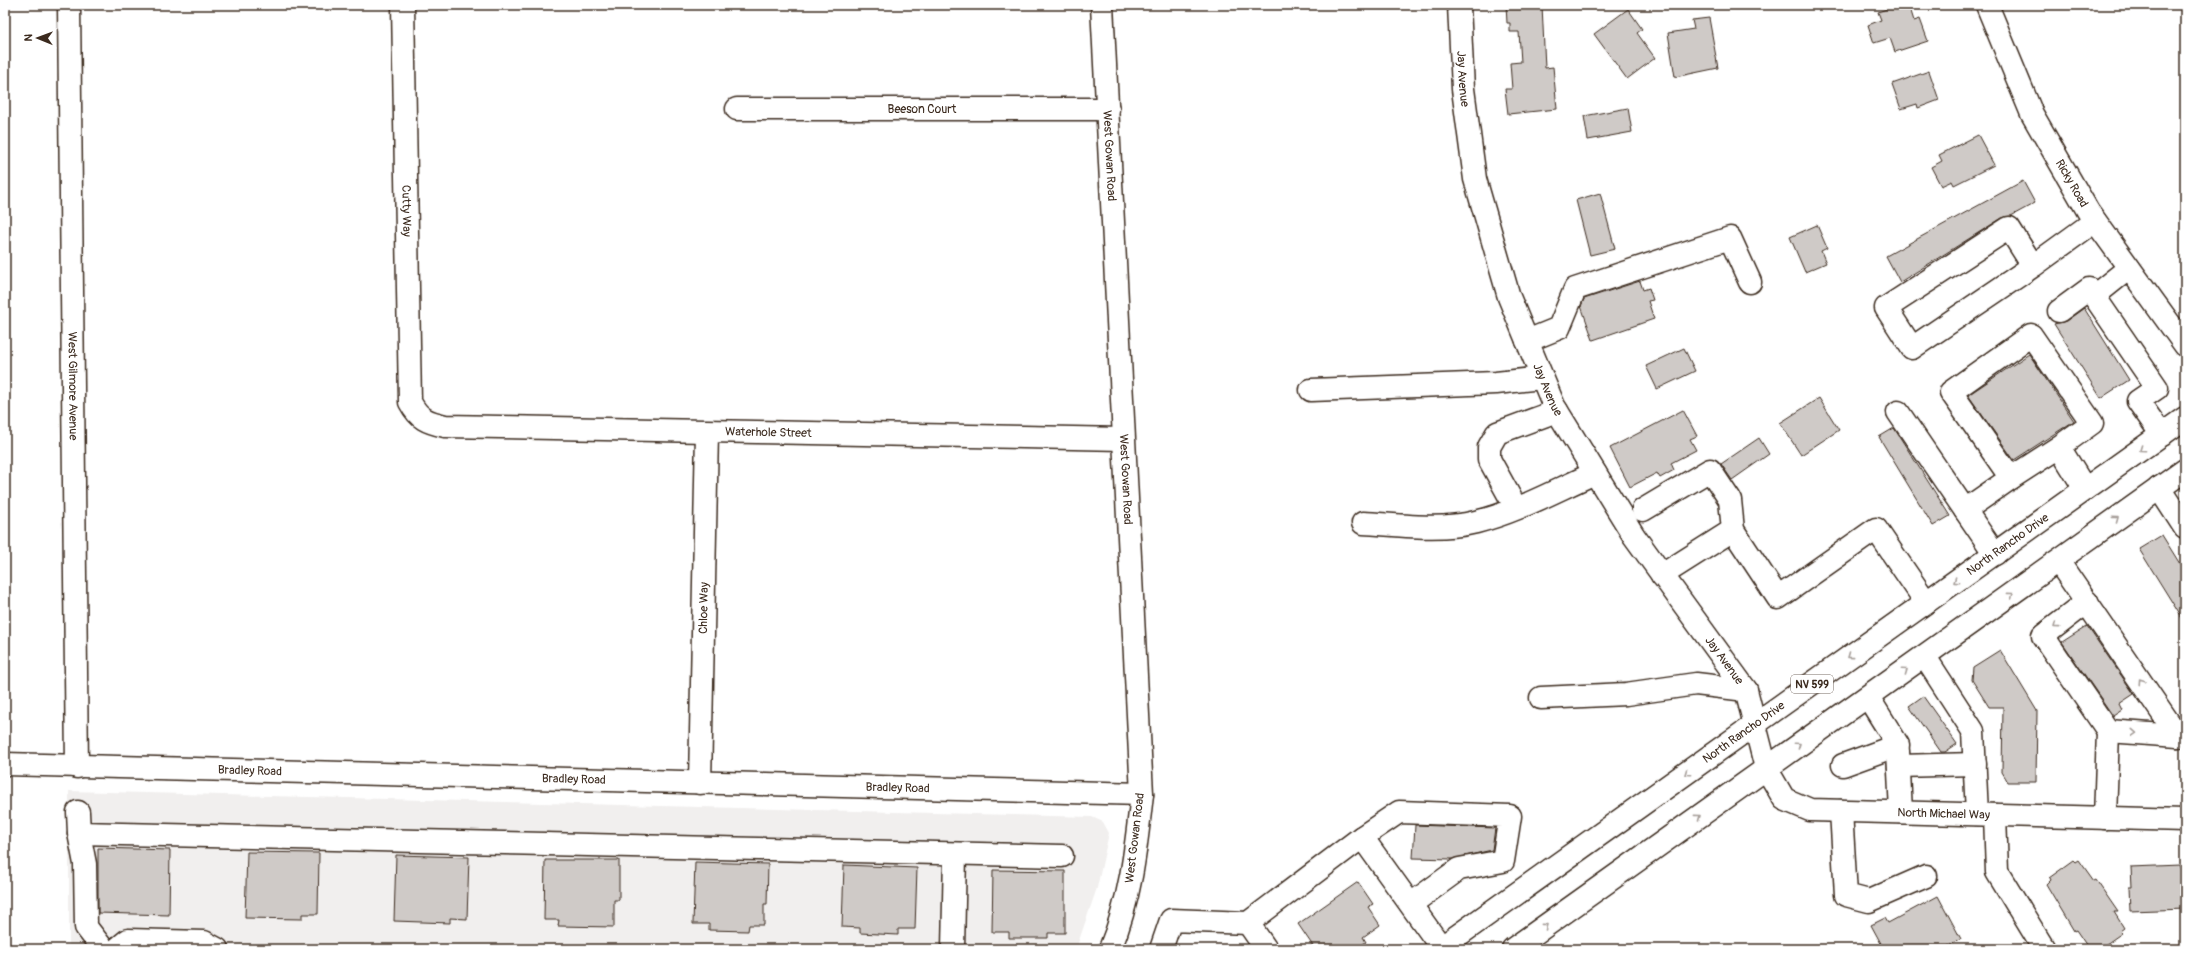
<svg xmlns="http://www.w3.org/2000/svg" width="2190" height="954" font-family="Pangolin,sans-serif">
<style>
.built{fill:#f1efee}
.building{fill:#cfcac7;stroke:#3b2a1e}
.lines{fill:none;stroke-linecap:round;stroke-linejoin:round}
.minor-casing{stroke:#3b2a1e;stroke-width:25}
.major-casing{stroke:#3b2a1e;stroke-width:25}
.minor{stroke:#fff;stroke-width:22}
.major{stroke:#fff;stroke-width:22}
.oneway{stroke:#a79f9a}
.labels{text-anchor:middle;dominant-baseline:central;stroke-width:3;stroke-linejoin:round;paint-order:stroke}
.shield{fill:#fff;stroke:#766a62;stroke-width:1}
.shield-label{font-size:11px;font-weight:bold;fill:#3b2a1e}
.street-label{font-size:12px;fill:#3b2a1e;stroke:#fff}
</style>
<rect width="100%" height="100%" fill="#fff"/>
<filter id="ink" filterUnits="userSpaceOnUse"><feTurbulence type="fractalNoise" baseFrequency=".025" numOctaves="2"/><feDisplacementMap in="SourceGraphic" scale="8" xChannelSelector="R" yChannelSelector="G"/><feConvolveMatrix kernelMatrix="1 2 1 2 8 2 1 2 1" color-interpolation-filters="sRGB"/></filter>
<g filter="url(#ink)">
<!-- built -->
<path class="built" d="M69,791L1092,817L1103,822L1109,833L1097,888L1076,949H69Z"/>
<!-- building -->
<path class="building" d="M1506,5H1542L1545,68L1553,67L1557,109L1508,114L1505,89H1512L1510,63L1521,62L1519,32H1510V23H1507Z
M1898,5H1909L1914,21L1920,19L1928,41L1895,52L1890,38L1874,43L1868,25L1881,20L1878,12Z
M1628,9L1642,29L1637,33L1655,58L1627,79L1594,34Z
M1709,18L1718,68L1675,77L1668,33L1694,29L1692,20Z
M1929,71L1939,100L1918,108L1917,104L1901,109L1892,84Z
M1628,108L1632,132L1588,140L1584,116Z
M1978,135L1994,165L1954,185L1952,181L1941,186L1931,167L1942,161L1939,155Z
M2023,181L2035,203L2011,216L2002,218L1900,282L1886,256Z
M1600,193L1615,249L1590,255L1576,200Z
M1817,225L1827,248L1821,251L1826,263L1805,272L1790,237Z
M1640,281L1643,290L1649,288L1653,300L1648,301L1654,319L1593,340L1581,306L1584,299Z
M2084,308L2129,380L2101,398L2054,324L2066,321Z
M1684,348L1695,371L1657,389L1646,366Z
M2029,354L2074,421L2014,460L1968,395Z
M1819,398L1839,430L1801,455L1780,423Z
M1683,410L1697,436L1690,439L1696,450L1671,463L1674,470L1660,478L1657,473L1630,487L1610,448Z
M1894,428L1950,516L1933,526L1879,437Z
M1759,438L1769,454L1732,480L1721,464Z
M2162,535L2185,572V623L2139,549Z
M2087,626L2134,694L2119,704L2122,710L2113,716L2062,642Z
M2000,650L2037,711L2036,782H2008L2002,772L2003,707H1989L1972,680L1973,667Z
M1923,696L1957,744L1945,752H1941L1909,706Z
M1415,825L1495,828L1492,850L1452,859L1413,858Z
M98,848L170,850L169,915L98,913Z
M247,852L319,853L318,914H302V919L245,918Z
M396,855L469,857L467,919L450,918V923L394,921Z
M545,860H619V900H614V927L558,926L559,920H544Z
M2074,860L2076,862L2079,860L2094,881L2096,880L2118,912H2114L2124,928L2120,931L2122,933L2099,949H2089L2076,930L2074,931L2046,884L2050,880L2049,878Z
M695,862L768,864L767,904H764V925H749L748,931L709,930V924H693Z
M844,865L917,868L915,929H898V935L860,933V928L842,927Z
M2180,865V868H2185V909L2130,911L2129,887H2132L2131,867Z
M993,870L1065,871V933H1048V938H1009V932H992Z
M1358,882L1373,904L1368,907L1380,925L1363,937L1366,942L1356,949H1315L1298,924Z
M1938,896L1961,939L1943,949H1884L1871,925L1885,918L1888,923Z"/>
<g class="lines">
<defs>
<g id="minor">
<path id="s1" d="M69,5L77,767"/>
<path id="s2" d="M403,5L410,402C419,419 427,422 445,426L1123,439"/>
<path id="s3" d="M1102,5L1142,794C1136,848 1131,898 1110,949"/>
<path id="s4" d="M1459,5L1463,89L1475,179L1509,297L1554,406L1634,536L1746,690L1766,768L1784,799L1810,810L2185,820"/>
<path id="s5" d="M1987,5L2032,114L2088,211L2185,345"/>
<path id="s6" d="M737,109H1108"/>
<path d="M2033,266L2009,228L1886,308L1912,348L2033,266L2095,221"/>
<path d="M2129,268L2094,296L2157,388L2138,401L2162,435"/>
<path d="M2059,311L2089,289L2094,296"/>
<path d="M1527,341L1559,328L1575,289L1730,238L1750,282"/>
<path d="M1311,390L1496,383L1542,378"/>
<path d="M1898,412L1995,554"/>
<path d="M2011,478L2059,447"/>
<path d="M2159,488L2185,528"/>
<path d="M1516,508L1489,459V447L1497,433L1557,411"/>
<path d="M1643,510L1710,470L1730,500L1733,530L1778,598L1876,529L1926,602"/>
<path d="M1965,510L2011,478L1951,392L2031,335L2092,423L2059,447L2085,489"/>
<path d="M1363,523C1400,525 1440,531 1476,522C1517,512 1556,490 1595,473"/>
<path d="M2058,561L2178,736"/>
<path d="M1662,575L1733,530"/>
<path d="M2087,602L2043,636L2108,731L2178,736"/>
<path d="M1925,657L1973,731L1977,814"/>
<path d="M1541,698L1626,694L1696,684L1746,690"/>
<path d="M1898,751L1901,812"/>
<path id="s7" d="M5,764L1142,794"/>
<path d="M1843,765L1898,745L1868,697"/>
<path d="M1899,766L1975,764"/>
<path id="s8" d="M700,783L707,432"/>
<path d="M1841,811L1846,895L1869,901L1926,876"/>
<path d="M78,812L79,833L1062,856"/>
<path d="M1995,815L1997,872L2044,949"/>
<path d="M2105,818L2108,731"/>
<path d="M79,833L85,864L86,927L103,949"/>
<path d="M1411,904L1459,869L1503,861L1510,816L1399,812L1362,837L1441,947"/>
<path d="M117,949L128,940L204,942L217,949"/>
<path d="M953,949L955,854"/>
<path d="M1161,949L1171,920L1248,923"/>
<path d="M1266,949L1248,923L1362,837"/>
</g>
<g id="major">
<path id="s9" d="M1439,949L2185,418"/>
<path d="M1513,949L2185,470"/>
</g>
</defs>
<!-- minor casing -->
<use href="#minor" class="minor-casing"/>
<!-- major casing -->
<use href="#major" class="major-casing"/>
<!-- minor -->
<use href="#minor" class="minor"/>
<!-- major -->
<use href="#major" class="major"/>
</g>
<!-- one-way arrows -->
<defs><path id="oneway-chevron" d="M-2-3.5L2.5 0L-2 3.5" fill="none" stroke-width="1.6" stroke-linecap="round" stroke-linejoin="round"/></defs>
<g class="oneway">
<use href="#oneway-chevron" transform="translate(2142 449) rotate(145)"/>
<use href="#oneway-chevron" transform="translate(2116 519) rotate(-36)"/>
<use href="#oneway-chevron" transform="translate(1956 581) rotate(146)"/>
<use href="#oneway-chevron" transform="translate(2011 595) rotate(-36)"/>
<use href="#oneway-chevron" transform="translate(2056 626) rotate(143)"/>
<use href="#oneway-chevron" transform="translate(1850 656) rotate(144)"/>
<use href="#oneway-chevron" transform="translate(1905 671) rotate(-35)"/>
<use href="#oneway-chevron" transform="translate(2141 681) rotate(-124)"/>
<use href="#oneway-chevron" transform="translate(2134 733) rotate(4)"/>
<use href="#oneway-chevron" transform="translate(1798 745) rotate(-35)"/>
<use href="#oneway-chevron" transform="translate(1687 773) rotate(145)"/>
<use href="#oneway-chevron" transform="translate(1698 817) rotate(-36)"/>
<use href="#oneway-chevron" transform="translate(1545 926) rotate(-36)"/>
</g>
</g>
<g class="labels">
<!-- shield labels -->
<rect class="shield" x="1791" y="675" width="42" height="18" rx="3"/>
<g class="shield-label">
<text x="1812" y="684">NV 599</text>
</g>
<!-- street labels -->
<g class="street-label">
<text stroke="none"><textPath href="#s4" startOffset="74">Jay Avenue</textPath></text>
<text stroke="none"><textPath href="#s6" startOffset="185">Beeson Court</textPath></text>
<text stroke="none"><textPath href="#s3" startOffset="151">West Gowan Road</textPath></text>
<text stroke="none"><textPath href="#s5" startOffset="198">Ricky Road</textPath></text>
<text stroke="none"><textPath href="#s2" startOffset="206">Cutty Way</textPath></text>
<text stroke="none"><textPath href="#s1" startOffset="381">West Gilmore Avenue</textPath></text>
<text stroke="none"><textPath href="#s4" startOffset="398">Jay Avenue</textPath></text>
<text stroke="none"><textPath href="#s2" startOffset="765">Waterhole Street</textPath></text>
<text stroke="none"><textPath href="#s3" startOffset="475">West Gowan Road</textPath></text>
<text stroke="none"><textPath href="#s9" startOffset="698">North Rancho Drive</textPath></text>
<text stroke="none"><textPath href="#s8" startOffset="175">Chloe Way</textPath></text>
<text stroke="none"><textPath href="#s4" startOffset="722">Jay Avenue</textPath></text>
<text stroke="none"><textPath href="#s9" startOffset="374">North Rancho Drive</textPath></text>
<text stroke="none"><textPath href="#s7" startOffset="245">Bradley Road</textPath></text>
<text stroke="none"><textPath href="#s7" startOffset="569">Bradley Road</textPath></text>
<text stroke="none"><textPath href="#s7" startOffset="893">Bradley Road</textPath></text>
<text stroke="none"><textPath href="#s4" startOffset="1037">North Michael Way</textPath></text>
<text transform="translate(1135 838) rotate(-83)">West Gowan Road</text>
</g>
</g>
<!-- margin -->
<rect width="2190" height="954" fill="none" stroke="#fff" stroke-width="20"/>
<rect x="10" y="10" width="2170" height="934" fill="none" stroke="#3b2a1e" stroke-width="1.5" filter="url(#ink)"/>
<!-- north arrow -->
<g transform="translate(38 38) rotate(271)" stroke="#ffffff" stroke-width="3" paint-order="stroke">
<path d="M0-3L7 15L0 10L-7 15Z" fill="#3b2a1e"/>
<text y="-6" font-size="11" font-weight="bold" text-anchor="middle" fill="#3b2a1e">N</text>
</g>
</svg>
